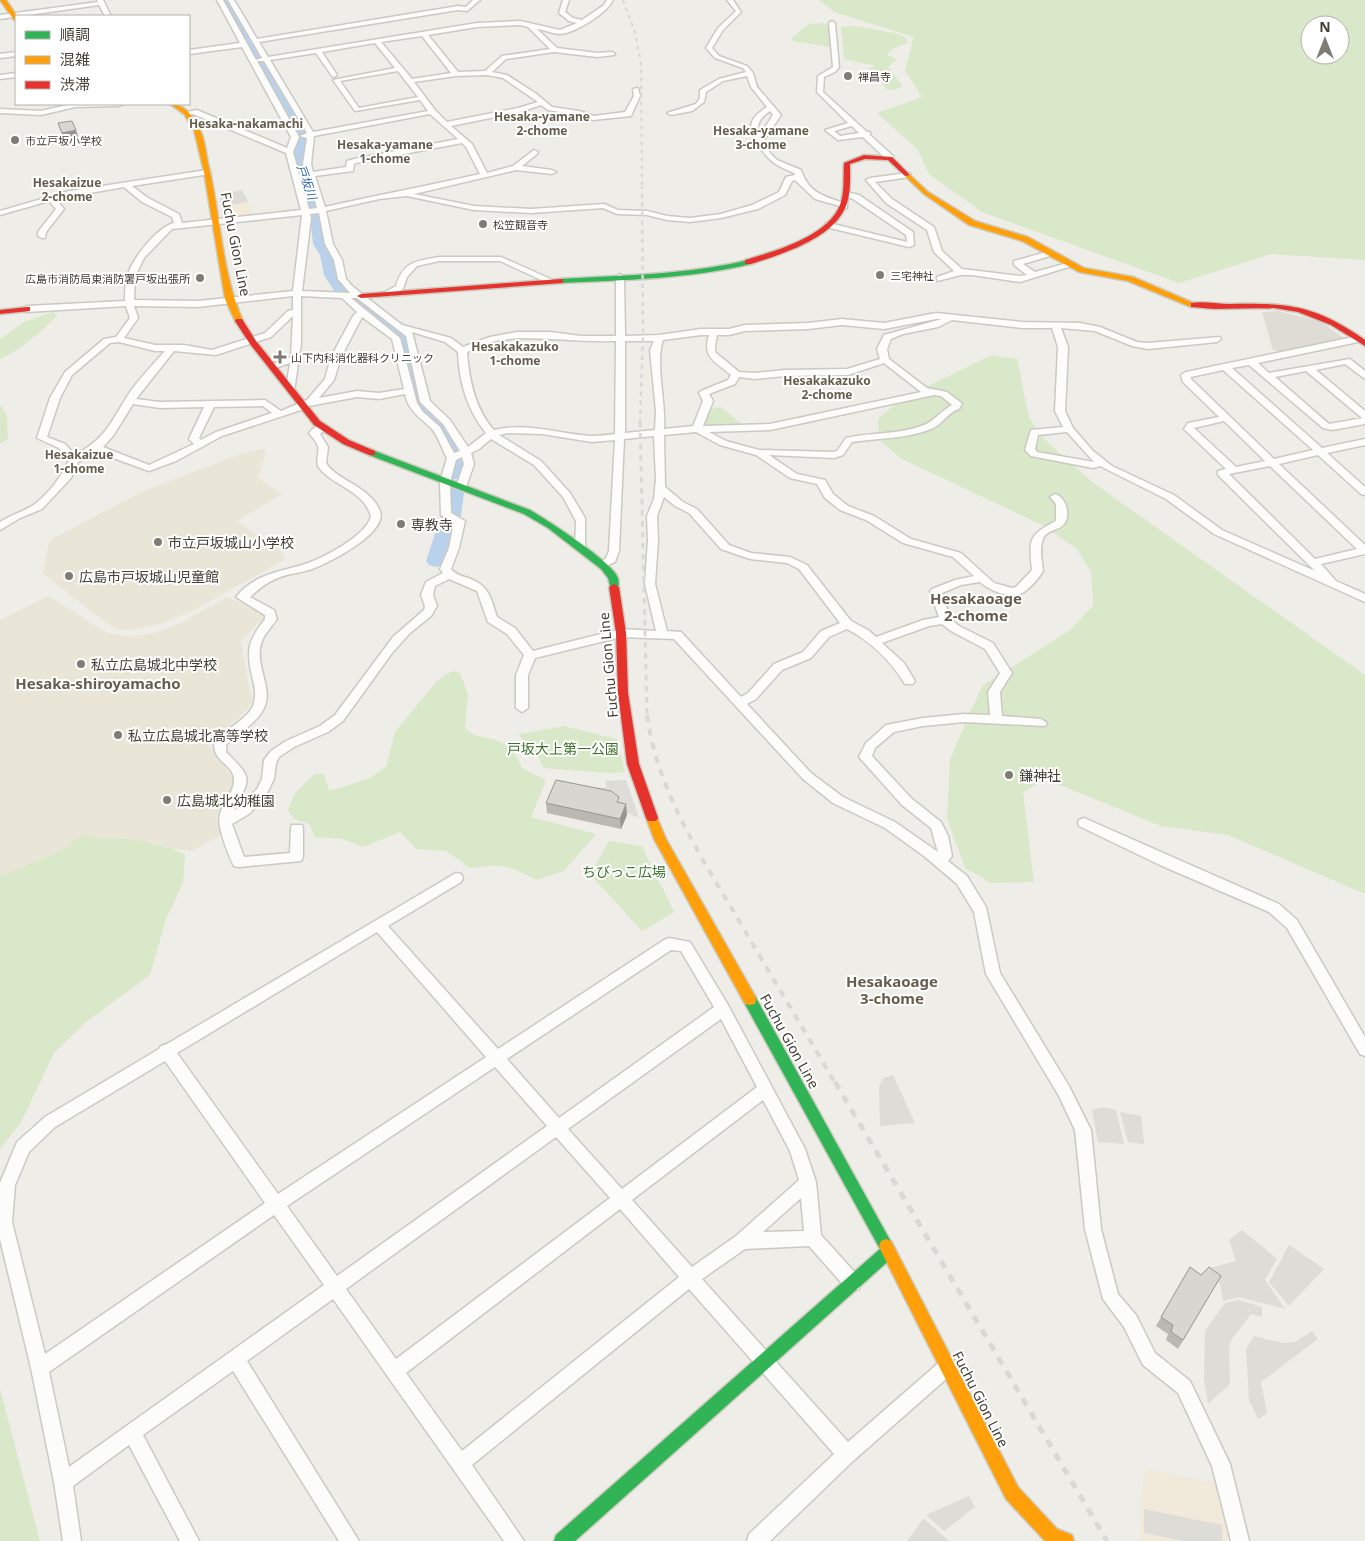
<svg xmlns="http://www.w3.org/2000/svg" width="1365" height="1541" font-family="'Noto Sans','Noto Sans JP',sans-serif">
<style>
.commercial{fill:#f1eada}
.industrial{fill:#dedcd5}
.education{fill:#e9e6d7}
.green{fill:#d8e8c8;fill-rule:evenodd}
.parking{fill:#dddcd7}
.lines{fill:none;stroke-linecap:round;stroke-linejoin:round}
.river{fill:#b9d1eb;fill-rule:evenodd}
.street-casing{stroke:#cac9c3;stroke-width:3}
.fast-casing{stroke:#cdcbbf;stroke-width:3}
.slow-casing{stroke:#cdcbbf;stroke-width:3}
.jam-casing{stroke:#cdcbbf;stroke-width:3}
.street{fill:#fcfcfb;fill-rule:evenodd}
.fast{fill:#30b455;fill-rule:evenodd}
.slow{fill:#ff9f0a;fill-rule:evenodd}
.jam{fill:#e5322d;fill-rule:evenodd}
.rail-far4{stroke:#d8d8d7;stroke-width:2;stroke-dasharray:4 4;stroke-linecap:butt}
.rail-far3{stroke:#d8d8d7;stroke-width:2.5;stroke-dasharray:4.5 4.5;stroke-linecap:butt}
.rail-far2{stroke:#d8d8d7;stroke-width:3;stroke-dasharray:5.5 5.5;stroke-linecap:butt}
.rail-far1{stroke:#d8d8d7;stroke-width:4;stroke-dasharray:7 7;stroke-linecap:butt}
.rail{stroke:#d8d8d7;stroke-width:5;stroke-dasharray:8 8;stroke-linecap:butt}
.wall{fill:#b9b8b3}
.shaded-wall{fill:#969692}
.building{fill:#d7d6d0;stroke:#969692}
.poi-dot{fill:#7f7c73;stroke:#fff;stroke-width:2}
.labels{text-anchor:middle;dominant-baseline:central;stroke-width:4;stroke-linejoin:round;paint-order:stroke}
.far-poi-label{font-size:11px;fill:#433f34;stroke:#fff;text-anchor:start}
.far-neighbourhood-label{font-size:12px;font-weight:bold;fill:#665e4c;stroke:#fff}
.far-water-label{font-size:12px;font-style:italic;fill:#336aaa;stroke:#fff}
.street-label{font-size:14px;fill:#433f34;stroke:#fff}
.poi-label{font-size:14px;fill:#433f34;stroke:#fff;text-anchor:start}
.park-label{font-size:14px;fill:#3d722b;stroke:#fff}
.neighbourhood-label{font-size:15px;font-weight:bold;fill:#665e4c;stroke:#fff}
</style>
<rect width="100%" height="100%" fill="#eeede7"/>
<!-- commercial -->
<path class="commercial" d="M242,190L255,216L223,220L219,195Z
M1147,1469L1220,1484L1229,1534L1227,1541H1140L1143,1479Z"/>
<!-- industrial -->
<path class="industrial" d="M1278,311L1321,322L1344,338L1279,352L1273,350L1262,312Z"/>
<!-- education -->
<path class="education" d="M263,449L266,452L258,478L282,494L237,521L283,553L284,560L190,612L157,625L136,629L121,630L109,625L43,574L48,546L52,539L144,491L243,453Z
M48,596L107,633L131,637L158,632L181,623L227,597L266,615L241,641L249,688L253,700L249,708L226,728L216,740L207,744L234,779L233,786L216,818L221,835L192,851L172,849L152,842L124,839H95L84,834L66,848L0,877V620Z"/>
<!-- green -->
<path class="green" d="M819,0H1365V260L1271,254L1179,283L982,212L929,174L918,150L877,113L922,97L905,70L914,37L834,12ZM1310,25H1340V55H1310Z
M824,23L830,27L831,45L828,47L793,41L792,38L808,24Z
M854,26L895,33L905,37L908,43L894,48L886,55L897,59L888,67L903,86L894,90H887L869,68L876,66L844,59L841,27Z
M53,312L57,315C41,333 21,349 0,359V339L24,322Z
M992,355L1017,359L1029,418L1045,440L1092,482L1365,675V894L1228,835L1161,826L1045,779L1023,792L1034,882L991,883L965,868L947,818L950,759L982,686L1069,631L1093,606L1091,572L1077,549L1042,525L900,458L879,439L878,419L901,399Z
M0,405L7,415L8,439L0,444Z
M721,407L744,426L706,427L703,425L710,409Z
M459,671L468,694L465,728L474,735L496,740L512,748L522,768L546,780L531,817L596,834L564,871L536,880C507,864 502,864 470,868L446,851L416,849L400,832L363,847L342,839L315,837L309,824L294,819L288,810L295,793L315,774H324L329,791L368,779L386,767L395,732L436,682L450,672Z
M565,726L617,739L625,772L608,773L543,768L539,758L518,734Z
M84,834C99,841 112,838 127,839C148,841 165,846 185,854L183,883L166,919L150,975L86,1022L54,1053L21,1122L0,1149V877L66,848Z
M609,841L642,846L674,912L642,931L590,874Z
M0,1389L40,1541H0Z"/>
<!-- parking -->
<path class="parking" d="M242,190L248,202L228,206L233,217L251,214L252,216L223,220L219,195Z
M626,780L639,818L580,793L595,787L607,788L605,781Z
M893,1075L915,1123L880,1126L879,1086L883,1078Z
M1102,1107L1116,1110L1124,1144L1098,1142L1092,1110Z
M1120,1112L1141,1116L1144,1144L1128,1142Z
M1242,1230L1277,1259L1265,1280L1285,1309L1239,1297L1223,1301L1220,1284L1206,1269L1236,1261L1229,1240Z
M1289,1245L1324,1269L1289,1306L1269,1282Z
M1239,1300L1262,1307V1317L1251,1314L1232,1339L1229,1347L1230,1384L1208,1404L1204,1380L1205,1331L1225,1303Z
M1312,1331L1318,1339L1261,1382L1267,1413L1258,1419L1249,1400L1246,1349L1254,1336L1282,1343L1295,1342Z
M969,1496L975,1507L944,1531L926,1515Z
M1144,1509L1222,1525V1541H1184L1144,1533Z
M924,1518V1519L949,1541H907Z"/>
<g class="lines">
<!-- river -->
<path class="river" d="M219,0H231L310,132L306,162L323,206L329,244L336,255L340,275L350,291L348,294L342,296L336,294L324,275L320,255L313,244L309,206L292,162L296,132Z
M354,296L402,323L415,339L427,402L445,420L466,455V475L463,479H449L446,475L448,455L439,437L409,404L398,340L390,331L348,304L346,301Z
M454,487L461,489L464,493L461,516L446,561L443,565L436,567L429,565L426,561L441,516L444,493L447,489Z"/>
<defs>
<path id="street" d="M97,0H103L111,16H105L99,5L0,19V15L98,2Z
M217,0H223L256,60L262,58L228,0H234L257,39L458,6L466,7L473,0H480L467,11L458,10L259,42L268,57L477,23L520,21L560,30L577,23L569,21L559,13L563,0H569L565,12L573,18L582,20L604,5L607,0H613C607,13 575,33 561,34C554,34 545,30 537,29L557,48L597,53L612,52L615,54L614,55L597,57L554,52L506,59L492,72L507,75L535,93L552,107L579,111L594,116L625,112L634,96L633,89L638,88L640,96L631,116L593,120L578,115L548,110L541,105L520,112L451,126L472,144L487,173L513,166L534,150L538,152L537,154L522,166L552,170L556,172L552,174L516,170L414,194L474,206L531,209L604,204L618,210L647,211L667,216L690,218L721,214L752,205L779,192L786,177L795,175L794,173C773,164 768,161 757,142C747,125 750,118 767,107L751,87L747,76L723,81L706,92L704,102L692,111L671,115L667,113L696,104L700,98V90L719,79L746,72L743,68L715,58L706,48L718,28L736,11L727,0H733L741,12L723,30L712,48L719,56L747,66L753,73L757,87L781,115L764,140L770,153L777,160L801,170C809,194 824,196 847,204V208L815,199L795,180L792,181L785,195L758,209L721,218L690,222L667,220L647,215L617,214L603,208L531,213L474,210L407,196L379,199L326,211L333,244L342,260L346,279L352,286L402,325L451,338L463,347L490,337L517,332H550L581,336H616V277L620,274L624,277L625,336L659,335L701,329H729L745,325L808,323L842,319L884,323L936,313L1022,322L1080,323L1100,327L1137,342L1148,343L1220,337L1221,339L1217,342L1148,349L1132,346L1095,331L1061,328L1068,347L1065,411L1073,428L1093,451L1112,466L1174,495L1222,530L1315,571L1218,475V471L1226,469L1184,429L1188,423L1219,417L1183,382L1181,375L1186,372L1358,336L1362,339L1358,342L1258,363L1269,373L1350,359L1365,371V379L1345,364L1316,370L1365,411V424L1332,430L1323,428L1249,365L1232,368L1322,448L1365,439V445L1327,453L1365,487V495L1361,494L1318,455L1279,464L1365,545V554L1321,564L1336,581L1365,594V602L1214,534L1166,499L1100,466L1093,468L1031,456L1025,450L1031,430L1063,427L1055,411L1058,347L1052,328H1022L952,320L938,327L903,334L891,339L887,349L889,359L927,388L947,392L960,402L962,404L959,409C947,413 942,425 931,429C906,439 878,438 852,442L843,455L834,458L769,455L797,474L825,480L833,494L848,506L874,516L911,539L961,553L994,583L1012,588L1016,587L1032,570C1029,540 1028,535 1056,521V504L1050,497L1055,494C1066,497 1071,515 1064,524C1059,531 1047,529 1043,539C1039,549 1042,561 1043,571C1039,578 1031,587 1024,592C1012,600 990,591 980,582L961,585L942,593L950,619L959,626L993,643L1012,673L1000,692L1002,716L1041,719L1047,723L1045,726L964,722L923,726L894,732L875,748L872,756L912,799L941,822L948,836L952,856L948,861L967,876L986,907L1000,973L1069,1086L1091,1130L1101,1229L1118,1294L1136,1315L1155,1353L1190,1381L1230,1464L1249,1541H1231L1212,1466L1178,1393L1143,1365L1124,1327L1103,1299L1085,1229L1075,1130L1059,1096L986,974L974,912L957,884L924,856L885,828L833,803L803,779L674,639L621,637L535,658L528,675V708L522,712L516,708V675L524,655L507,634L488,622L477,591L449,579L435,586L433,595L437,606L431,616L410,633L392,653L343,721L328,732L294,747L279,757L276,763L274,779L266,795L249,814L232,824L244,857L290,853L291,828L292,825H302L303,828V857L301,861L239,867L234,866C229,856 216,825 220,814C223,803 235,791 234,779C233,764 214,763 214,744C223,729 250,719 254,703C256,695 255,687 253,680C246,652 247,642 265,619V615L236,597C254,574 280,572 305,564C324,558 365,536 371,517C365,491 335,487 320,469C314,462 320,455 318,446C316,441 312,437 309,433C313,428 320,423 326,425V429L320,434L328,447L326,463C337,481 370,486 380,511C388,533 329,563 312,569C301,573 289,573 278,578C267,582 259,589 250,597L274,610L277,619C270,629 261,637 260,649C257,670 274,690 263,710C255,725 237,733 226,745V752C254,780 250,777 234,811L257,789L262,779L264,760L271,751L286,741L320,726L335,715L393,637L424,610L425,606L421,595L426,582L443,573L440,569L449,548L454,522L441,515L440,482L447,458C442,449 438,436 432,429C420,417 409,412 405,394L379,399L357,397L309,406L307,408L222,436L176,461L149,471L97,452L78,462L71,478L42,509L20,518L0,530V522C11,515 27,510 35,504C49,493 62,476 69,460L59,448L37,438L50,398L65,372L104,339L116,337L130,318L126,306L27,312L23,309L27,306L125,301C125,293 125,284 127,277C131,260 157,227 174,223L172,217L142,202L124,187L56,199L64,209L46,232L45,238H42L38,236V232L56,209L49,201L0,215V211L69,191L207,170L211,172L210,174L132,186L148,198L179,214L182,223L301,210L286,153L193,114L186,115L182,113L197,110L287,148L291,137L242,47L189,54V50L240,43ZM520,25L528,27L550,49L502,56L485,71L458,72L428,35L477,27ZM422,36L451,73L412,79L381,42ZM375,43L395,68L333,80L355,111L420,100L428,111L313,132L270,60L316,53L332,76L334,77L337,75L322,52ZM257,61H264L307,133L300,136L307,138L303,164L306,173L299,174L293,152L299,137ZM398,71L418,97L359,108L340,81ZM487,75L503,78L538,102L518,108L447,122L435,110L414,82L456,76ZM770,111L773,115L760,135C755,124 761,117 770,111ZM430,114L458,139L354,159L347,161L346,167L313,172L311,164L314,136ZM462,143L466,147L480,174C428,186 377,195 325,207L315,176L353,171L354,164L356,163ZM308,177L317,208L309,209L300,178ZM319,213L325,244L334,260L338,279L350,293L302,291L311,218L310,214ZM302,215L293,291L198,301L134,300L135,277L144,258L172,229ZM293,296V310L288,311L265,333L212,350L184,345H155L124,338L138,318L134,306L198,307ZM301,296L342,298L357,312L353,316L331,357L325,379L307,400L281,411L265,400L160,402L136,399L174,351L216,355L271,337L293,316L291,357L267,366L272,369L290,363L286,389L291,392L294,391L301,344ZM351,298H357L406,336L420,402L443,424L460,451L454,453L440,427L423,412L417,403L400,338ZM362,317L392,339L404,389L379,393L357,391L319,398L334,380L341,357ZM936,319H942L884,335L877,349L880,359L847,369L785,370L755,373L739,372L715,352V346L717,335H729L745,331L808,329L842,325L884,329ZM412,332L445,342L458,352C459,381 467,410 486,433L468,447L450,420L430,401ZM701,335H709C702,358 715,361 731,375L728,380L701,391L699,393L703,401L693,426L664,429C666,402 655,363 663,340ZM517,338C550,338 583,342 616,341L615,434C607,435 599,436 591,436C558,434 528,422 494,430C475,409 469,380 467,352L495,341ZM625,341H654L650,350L656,411L655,430L625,433ZM119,342L155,351H165C153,364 140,378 130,392C111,421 107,438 75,455L65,444L47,437L60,398L72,375L110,343ZM884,363L921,392L770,424L703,426L713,401L709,394L735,384L739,377L755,379L785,376L848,375ZM1223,370L1313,450L1274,459L1191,379V377ZM1306,371L1362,418H1363L1329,424L1275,377ZM934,395L941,396L952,405C942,410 934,421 924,425C899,435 871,432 846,438L837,451L833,452L759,450L726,441L709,432L770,430ZM133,404L160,408L204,407L189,439L194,444L149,465L103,447L113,436ZM263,406L272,413L216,432L201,440L199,438L214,407ZM1224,421L1265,461L1236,467L1194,428ZM696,432L720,445L756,455L790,478L817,484L825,498L840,510L866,520L903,543L953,557L974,576L955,580L932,589L930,591L939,617L923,620L876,637L868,630L851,621L807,565L790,557L751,553L729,545L697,509L683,502L665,487L664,435ZM1067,432L1094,462L1037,452L1035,449L1038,435ZM508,433L542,434L592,442L615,440L609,551L606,558L596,565L601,568L615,562L619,551L624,439L654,436L656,479L654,499L647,516L648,540L645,584L656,631L621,629L533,651L515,628L497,617C491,598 489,585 468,578C461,576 455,574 451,569L459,548L465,521L451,513L450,482L456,460L462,457L464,464L456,487L461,490L466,487L474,464L471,453L479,449L491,439L534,465L563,497L576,521L575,548L580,551L585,548V518L570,493L541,461L499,435ZM1270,466L1357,549L1315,559L1229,474ZM664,497L675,506L689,513L721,549L750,559L787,563L799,569L840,623L821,631L803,652L774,664L748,693L741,697L681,632L667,631L655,584L658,540L657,516ZM942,624L951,631L985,649L1000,673L988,692L990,715L964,714L923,718L886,725L866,743L859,757L902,805L931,828L938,852L895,822L843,797L811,773L747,704L756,699L782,670L811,658L829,637L847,629C870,641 891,661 905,684H913L915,681L904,663L882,643L929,626Z
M832,21L835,23L839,67L835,72L824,77L823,92L867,132H870V135L893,156V160H887L863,137L838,140L825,130L848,123L817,92L818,76L833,67L829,23ZM852,126L859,133L840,136L834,131Z
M16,52V56L0,58V54Z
M16,73V77L0,79V75Z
M71,104H123L119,106L75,107L41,115L0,113V109L41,111Z
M907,173H910V177L875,182L892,199L934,227L942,251L962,269L1020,276L1027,275L1014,265V261L1050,251H1053V255L1023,264L1035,272L1071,262L1075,265L1020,282L972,275H961L937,281V277L954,271L934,252L927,230L886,203L866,180L870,178Z
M843,191L859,195L913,232L914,245L909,247L826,227V223H829L907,242L906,235L853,199L843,195Z
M439,257H501L555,281L548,283L500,261H439L417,266L407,277L403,289L391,296H385V292L396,286C403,261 417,261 439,257Z
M1084,818L1279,904L1297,920L1365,1037V1056L1360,1054L1287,928L1269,912L1160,865L1079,826L1078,823L1079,820Z
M456,873L461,874L463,878L461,882L388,926L498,1049L664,940L669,938L690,942L728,1005L805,1149L816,1182L821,1235L859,1277L861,1283L859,1289L853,1291L847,1289L809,1246L745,1249L702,1279L848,1442L942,1360L948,1357L954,1360L957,1366L954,1372L853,1461L770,1541H747L749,1534L834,1454L689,1289L472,1465L524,1541H504L333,1299L247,1361L359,1541H339L233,1371L143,1435L199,1541H180L129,1445L73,1486L81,1541H63L54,1482L31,1368L0,1239V1183L17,1142L45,1117L159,1049L161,1046L167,1044ZM377,932L486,1057L278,1194L177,1053ZM671,950L681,951L714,1007L559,1118L507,1059ZM721,1019L757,1087L622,1189L568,1129ZM165,1061L265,1203L45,1354L12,1222L15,1185L29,1152L55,1127ZM495,1067L547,1126L337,1276L287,1206ZM763,1100L790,1151L799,1180L736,1236L692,1267L632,1200ZM556,1137L610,1198L396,1359L346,1289ZM801,1198L804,1231L763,1232ZM620,1209L679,1277L462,1451L406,1373ZM274,1215L324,1285L69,1467L49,1372Z"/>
<path id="fast" d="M748,260H751V264C688,279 624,280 560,283L556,281L560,279C623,275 686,275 748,260Z
M372,450L530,510C547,520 613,562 618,578C619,582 619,586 617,589H611L608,578L601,569L548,528L524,514L369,455L368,453Z
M750,995L755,996L896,1251L894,1256L575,1541H554L556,1535L880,1249L745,1004L744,1000L745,996Z"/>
<path id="slow" d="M0,0H6L17,16L16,21L14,20Z
M170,104C184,103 195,118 200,130C205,140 206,153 208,163C221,215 221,272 243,321L242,323H236L225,299L204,172L194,130L184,114Z
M905,174H909L928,192L975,221L1028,237L1084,268L1133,277L1198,305L1191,307L1128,281L1079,272L1022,241L969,225L924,194L905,176Z
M652,814L656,815L666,839L755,996L756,1000L755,1004L750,1005L745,1004L654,839L646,818L648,815Z
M886,1239L891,1241L1018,1487L1057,1529L1072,1535L1074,1541H1045L1006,1499L881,1251L879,1246L881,1241Z"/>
<path id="jam" d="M864,155L892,157L910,175L905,176L888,160L865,159L850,164C850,177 851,191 847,203C836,238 782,254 751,264H745V260C775,251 827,237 840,205C845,192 843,177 844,163Z
M560,279H563V283L361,298L357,296L361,294Z
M1191,303C1203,301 1217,304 1230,304C1289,303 1315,305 1365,340V346L1331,325L1298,312L1274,308L1214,309L1191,307Z
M27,307H30V311L0,314V310Z
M236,319H242L256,341L320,421L349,440L375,451V455H369L343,444L314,425L250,344L235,321Z
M614,584L619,587L626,633L628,693L639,764L658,818L656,821H648L646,818L627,764L618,693L616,633L609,587Z"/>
</defs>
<!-- street casing -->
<use href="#street" class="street-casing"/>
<!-- fast casing -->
<use href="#fast" class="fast-casing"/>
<!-- slow casing -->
<use href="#slow" class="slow-casing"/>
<!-- jam casing -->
<use href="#jam" class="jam-casing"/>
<!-- street -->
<use href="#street" class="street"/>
<!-- fast -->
<use href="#fast" class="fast"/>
<!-- slow -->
<use href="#slow" class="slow"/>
<!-- jam -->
<use href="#jam" class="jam"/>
<!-- rail-far4 -->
<path class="rail-far4" d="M623,0L635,33L641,64L642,188"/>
<!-- rail-far3 -->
<path class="rail-far3" d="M640,423L643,334L642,187"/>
<!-- rail-far2 -->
<path class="rail-far2" d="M640,422L647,716"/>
<!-- rail-far1 -->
<path class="rail-far1" d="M647,715C657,790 700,855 738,919C770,974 803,1028 835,1083"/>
<!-- rail -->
<path class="rail" d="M835,1082L1107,1541"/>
</g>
<!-- wall -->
<path class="wall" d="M58,123L79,139L65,142Z
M620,802L627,815L621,829L547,813L546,803Z
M1190,1267L1201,1275L1221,1276L1178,1349L1166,1340L1168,1334L1156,1326Z"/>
<!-- shaded-wall -->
<path class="shaded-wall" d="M76,130L79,139L65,142L62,133Z
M626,804L627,815L621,829L620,819Z"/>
<!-- building -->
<path class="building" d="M72,121L76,130L62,133L58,123Z
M556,780L611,791L619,797L617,802L626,804L620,819L546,803Z
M1190,1267L1201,1275L1209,1267L1221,1276L1183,1340L1171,1332L1173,1325L1161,1317Z"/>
<!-- markers -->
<g class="poi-dot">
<circle cx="848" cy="76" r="5"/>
<circle cx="15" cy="140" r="5"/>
<circle cx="483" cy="224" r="5"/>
<circle cx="880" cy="275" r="5"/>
<circle cx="200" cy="278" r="5"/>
<path d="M277.5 349.5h5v5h5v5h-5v5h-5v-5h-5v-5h5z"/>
<circle cx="401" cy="524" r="5"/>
<circle cx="158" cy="542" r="5"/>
<circle cx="69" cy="576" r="5"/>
<circle cx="81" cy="664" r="5"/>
<circle cx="118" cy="735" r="5"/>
<circle cx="1009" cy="775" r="5"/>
<circle cx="167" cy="800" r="5"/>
</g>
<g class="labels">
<!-- far-poi labels -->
<g class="far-poi-label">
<text x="858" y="76">禅昌寺</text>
<text x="25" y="140">市立戸坂小学校</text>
<text x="493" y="224">松笠観音寺</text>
<text x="890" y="275">三宅神社</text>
<text x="190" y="278" text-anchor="end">広島市消防局東消防署戸坂出張所</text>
<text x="291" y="357">山下内科消化器科クリニック</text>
</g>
<!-- far-neighbourhood labels -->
<g class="far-neighbourhood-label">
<text x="542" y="116">Hesaka-yamane<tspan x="542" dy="14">2-chome</tspan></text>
<text x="246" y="123">Hesaka-nakamachi</text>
<text x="761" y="130">Hesaka-yamane<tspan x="761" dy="14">3-chome</tspan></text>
<text x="385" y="144">Hesaka-yamane<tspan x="385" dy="14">1-chome</tspan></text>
<text x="67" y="182">Hesakaizue<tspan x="67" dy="14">2-chome</tspan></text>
<text x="515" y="346">Hesakakazuko<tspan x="515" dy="14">1-chome</tspan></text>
<text x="827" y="380">Hesakakazuko<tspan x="827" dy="14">2-chome</tspan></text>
<text x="79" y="454">Hesakaizue<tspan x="79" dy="14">1-chome</tspan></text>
</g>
<!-- far-water labels -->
<g class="far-water-label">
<text transform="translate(307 182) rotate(70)">戸坂川</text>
</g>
<!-- street labels -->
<g class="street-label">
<text transform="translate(236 244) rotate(79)">Fuchu Gion Line</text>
<text transform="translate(608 665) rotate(-95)">Fuchu Gion Line</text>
<text transform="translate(790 1041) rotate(61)">Fuchu Gion Line</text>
<text transform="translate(981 1399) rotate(63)">Fuchu Gion Line</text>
</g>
<!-- poi labels -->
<g class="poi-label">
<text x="411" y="524">専教寺</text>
<text x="168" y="542">市立戸坂城山小学校</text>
<text x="79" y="576">広島市戸坂城山児童館</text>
<text x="91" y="664">私立広島城北中学校</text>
<text x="128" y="735">私立広島城北高等学校</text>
<text x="1019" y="775">鎌神社</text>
<text x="177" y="800">広島城北幼稚園</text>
</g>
<!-- park labels -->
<g class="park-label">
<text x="563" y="748">戸坂大上第一公園</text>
<text x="624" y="871">ちびっこ広場</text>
</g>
<!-- neighbourhood labels -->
<g class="neighbourhood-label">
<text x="976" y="598">Hesakaoage<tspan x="976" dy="17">2-chome</tspan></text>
<text x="98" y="683">Hesaka-shiroyamacho</text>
<text x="892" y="981">Hesakaoage<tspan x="892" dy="17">3-chome</tspan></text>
</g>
</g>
<!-- legend -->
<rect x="15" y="15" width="175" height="90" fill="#ffffff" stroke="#b4b2ae"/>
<rect x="25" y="31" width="25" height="8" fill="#30b455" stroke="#b4b2ae"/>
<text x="60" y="40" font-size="15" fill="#433f34">順調</text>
<rect x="25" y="56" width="25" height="8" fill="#ff9f0a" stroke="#b4b2ae"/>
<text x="60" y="65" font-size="15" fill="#433f34">混雑</text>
<rect x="25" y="81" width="25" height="8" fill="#e5322d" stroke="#b4b2ae"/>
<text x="60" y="90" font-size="15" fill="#433f34">渋滞</text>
<!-- north arrow -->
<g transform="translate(1325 40)"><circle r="24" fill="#ffffff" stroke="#b4b2ae"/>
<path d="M0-4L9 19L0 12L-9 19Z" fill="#7f7c73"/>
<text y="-8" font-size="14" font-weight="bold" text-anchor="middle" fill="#433f34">N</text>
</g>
</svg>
